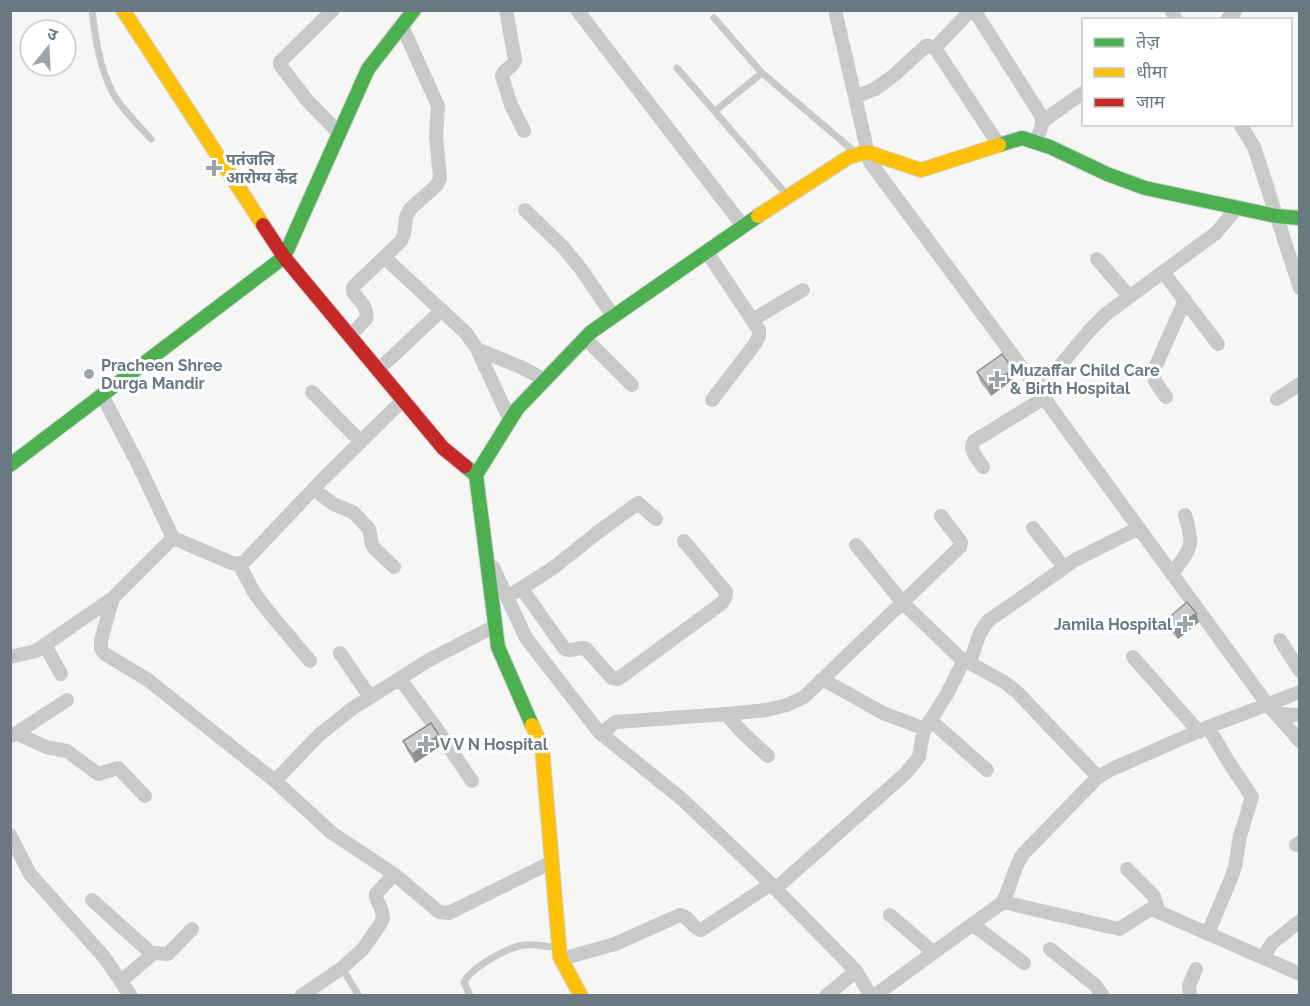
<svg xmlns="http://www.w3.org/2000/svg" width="1310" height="1006" font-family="Raleway,'Noto Sans Devanagari',sans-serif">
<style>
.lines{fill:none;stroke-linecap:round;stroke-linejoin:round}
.fast-casing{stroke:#d2d2d2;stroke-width:16}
.slow-casing{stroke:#d2d2d2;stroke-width:16}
.jam-casing{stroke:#d2d2d2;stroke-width:16}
.lane{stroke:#c8caca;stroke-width:7}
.street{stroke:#c8caca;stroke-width:14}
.fast{stroke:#4caf50;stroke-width:14}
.slow{stroke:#ffc107;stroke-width:14}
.jam{stroke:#c62828;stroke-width:14}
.wall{fill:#afb0b0}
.shaded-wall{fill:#8e9090}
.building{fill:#cbcdcd;stroke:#8e9090;stroke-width:1.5}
.poi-dot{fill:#9ba5aa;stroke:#fff;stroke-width:2}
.labels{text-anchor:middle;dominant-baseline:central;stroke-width:6;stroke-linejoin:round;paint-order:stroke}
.poi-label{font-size:16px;font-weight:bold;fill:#6a7981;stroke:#fff;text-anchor:start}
</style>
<rect width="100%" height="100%" fill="#f6f6f5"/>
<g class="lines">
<defs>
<path id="fast" d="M999,145L1022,138L1050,147L1107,174L1145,188L1276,216L1300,218
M10,465L284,257L368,69L414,10
M465,466L476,475L498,647L532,725
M476,475L517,409L591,332L758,216"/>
<path id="slow" d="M123,10L263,225
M758,216L849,157L867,152L921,170L999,145
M532,725L542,747L560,957L581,996"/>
<path id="jam" d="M263,225L284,257L443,448L465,466"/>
</defs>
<!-- fast casing -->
<use href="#fast" class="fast-casing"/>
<!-- slow casing -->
<use href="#slow" class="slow-casing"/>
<!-- jam casing -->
<use href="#jam" class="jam-casing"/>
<!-- lane -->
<path class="lane" d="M92,10C95,39 101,76 117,100C127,114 140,127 151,139
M714,18L762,73L856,153
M677,68L787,195
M715,111L762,73
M342,968L359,996
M470,996L464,982C471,968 504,950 519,946C532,943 545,946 558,948"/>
<!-- street -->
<path class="street" d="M333,10L280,62V65L306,99L339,133
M506,10L515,60C513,68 504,68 502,76L511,105L524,131
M577,10L743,226
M835,10L870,162L998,335L1267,704L1300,741
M974,10L1042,117V124L1036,143
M1171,10L1176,20
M1227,20L1236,10
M935,48L971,10
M855,97L875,89L893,76L926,46H929L935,48L999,145
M1043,121L1084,92
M1240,124L1254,147L1300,288
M525,210L563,247L581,269L613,316
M707,252L759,330V336L755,344L712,400
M384,257L466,333L477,349L510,420
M1097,259L1129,296
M1163,272L1218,344
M752,320L803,290
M350,336L366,319C369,308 359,300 353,292V287L401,241L404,234L406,217L410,209L437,185L440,178L436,135L438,106L402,26
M585,338L632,385
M477,349L523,368L545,380
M378,370L442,310
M1039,391L1089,331L1106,314L1216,233L1237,208
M312,392L361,442
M1166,397L1155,381L1154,370L1185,300
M1277,399L1300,384
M983,467C978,459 968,450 974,441L1044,398
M314,489L333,504L353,512L369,529L372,544L374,548L394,567
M1033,528L1064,567
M173,538L232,563L239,564L245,561L323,479L403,400
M856,545L903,603L959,657L1004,682L1017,692L1098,777
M239,564L255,594L268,611L310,661
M493,567L526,638L599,732L683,800L765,878L856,971L871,996
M1172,574C1191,547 1195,548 1185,515
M522,589L564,648C570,653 577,647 585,648L612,678L618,679L722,603L725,598L726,592L684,541
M514,593L553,568L597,533L638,503L656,519
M113,598L101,640V649L105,654L148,680L275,781L332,833L394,874L439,912L449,913L552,862
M1280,640L1300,671
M45,645L61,674
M340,653L370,697
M10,657L36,651L113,598L173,538L139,466L102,395
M1133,657L1199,732
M970,662L980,633L988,621L1075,560L1139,528
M400,679L434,725L472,781
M822,679L883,713L925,729
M726,714L742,732L768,756
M1276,714L1300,715
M930,720L987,770
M18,734L46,747L67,751L98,774L118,768L145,796
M602,735L610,726L616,722L726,714L766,710L787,705L804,697L960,547L961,542L941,516
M12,736L67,700
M275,781L319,735L353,708L429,660L495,626
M10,835L30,874L104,957L131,996
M1296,845L1300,842
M1127,869L1154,896L1159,912
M775,889L905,774L919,757L923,734L925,729L947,694L964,660
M92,900L152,954
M1003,902L1119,929L1149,910H1154L1300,974
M890,915L933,952
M972,924L1024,963
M1208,933L1230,881L1235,867L1240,836L1252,797L1228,761L1208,727
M1050,949L1095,985L1103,996
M1263,958L1272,943L1300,921
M561,959L615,944L680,915C689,916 692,928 701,930L771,884
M121,981L154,953L168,954L192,929
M301,996L342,968L363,949L381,923L383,918L382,911L376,897V894L394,874
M826,996L856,971
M874,996L1003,902C1011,886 1013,869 1023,854L1098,777L1112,769L1208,727L1300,692
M1190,996L1189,986L1196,969"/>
<!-- fast -->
<use href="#fast" class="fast"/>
<!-- slow -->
<use href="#slow" class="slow"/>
<!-- jam -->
<use href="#jam" class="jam"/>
</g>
<!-- wall -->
<path class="wall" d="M977,372L1016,377L991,396L980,381Z
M1196,613L1199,622L1178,639L1169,629L1166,620Z
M403,741L443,744L415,763L407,750Z"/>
<!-- shaded-wall -->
<path class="shaded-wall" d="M1013,369L1016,377L991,396L988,387Z
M1196,613L1199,622L1178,639L1174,630Z
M439,735L443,744L415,763L412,754Z"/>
<!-- building -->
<path class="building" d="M1002,354L1013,369L988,387L977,372Z
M1187,602L1196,613L1174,630L1166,620Z
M431,723L439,735L412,754L403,741Z"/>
<!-- markers -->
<g class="poi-dot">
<path d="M211 159h6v6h6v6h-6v6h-6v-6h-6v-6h6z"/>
<circle cx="89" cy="374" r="6"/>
<path d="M994 370h6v6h6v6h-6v6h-6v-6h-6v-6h6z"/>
<path d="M1182 615h6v6h6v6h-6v6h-6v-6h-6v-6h6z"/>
<path d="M423 735h6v6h6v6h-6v6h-6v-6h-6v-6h6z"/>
</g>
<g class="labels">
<!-- poi labels -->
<g class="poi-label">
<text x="226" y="159">पतंजलि<tspan x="226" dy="18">आरोग्य केंद्र</tspan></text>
<text x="101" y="365">Pracheen Shree<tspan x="101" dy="18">Durga Mandir</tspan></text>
<text x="1010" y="370">Muzaffar Child Care<tspan x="1010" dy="18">&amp; Birth Hospital</tspan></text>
<text x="1172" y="624" text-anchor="end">Jamila Hospital</text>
<text x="440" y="744">V V N Hospital</text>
</g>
</g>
<!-- border -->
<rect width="1310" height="1006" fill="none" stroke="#6a7981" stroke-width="24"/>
<!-- legend -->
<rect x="1082" y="18" width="210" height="108" fill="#ffffff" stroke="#c3c9cd" stroke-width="1.5"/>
<rect x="1094" y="38" width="30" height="9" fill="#4caf50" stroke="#c3c9cd" stroke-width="1.5"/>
<text x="1136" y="48" font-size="18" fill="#6a7981">तेज़</text>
<rect x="1094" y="68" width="30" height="9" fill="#ffc107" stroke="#c3c9cd" stroke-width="1.5"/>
<text x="1136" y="78" font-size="18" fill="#6a7981">धीमा</text>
<rect x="1094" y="98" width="30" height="9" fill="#c62828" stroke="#c3c9cd" stroke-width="1.5"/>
<text x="1136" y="108" font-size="18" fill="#6a7981">जाम</text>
<!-- north arrow -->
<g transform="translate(48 48) rotate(18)"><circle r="28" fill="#ffffff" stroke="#c3c9cd" stroke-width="1.5"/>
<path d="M0-4.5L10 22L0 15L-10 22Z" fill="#9ba5aa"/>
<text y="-9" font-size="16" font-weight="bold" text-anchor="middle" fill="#6a7981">उ</text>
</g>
</svg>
